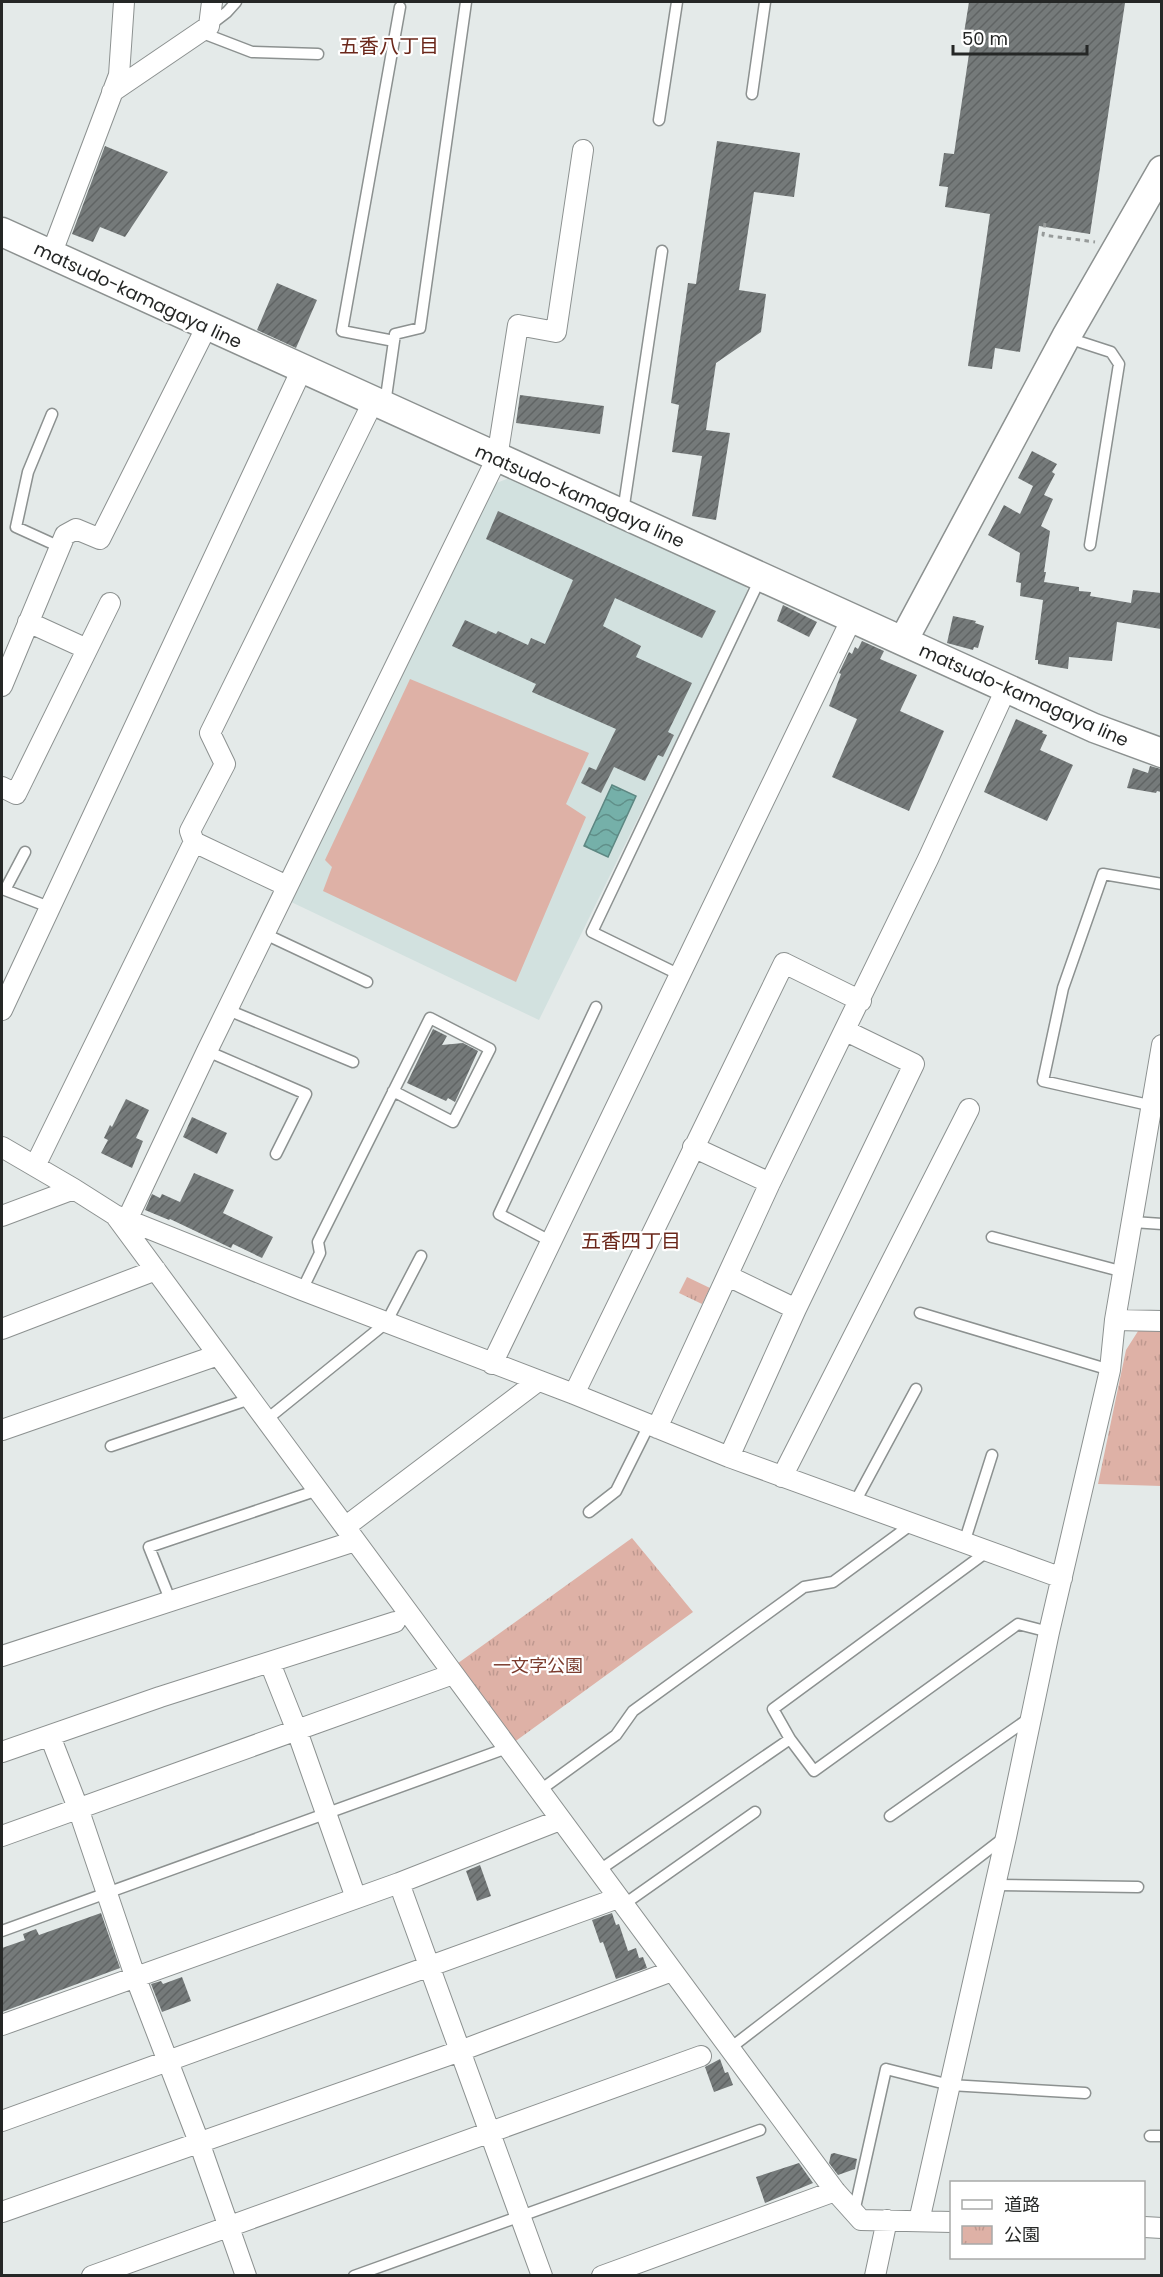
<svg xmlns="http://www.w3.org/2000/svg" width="1163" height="2277" font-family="Poppins,'Noto Sans JP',sans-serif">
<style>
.built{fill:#d2e1df}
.park{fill:url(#park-tufts)}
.garden{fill:#deb1a6}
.water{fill:url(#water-waves);stroke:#5d8782;stroke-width:1.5}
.building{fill:url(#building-hatch)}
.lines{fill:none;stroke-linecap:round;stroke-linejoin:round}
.lane-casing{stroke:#8c9190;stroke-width:13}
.street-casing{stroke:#8c9190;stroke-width:22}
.secondary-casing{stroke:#8c9190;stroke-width:31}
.path{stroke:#979b9a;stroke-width:3;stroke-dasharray:4.5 4.5;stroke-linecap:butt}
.lane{stroke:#fff;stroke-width:10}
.street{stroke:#fff;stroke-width:20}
.secondary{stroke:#fff;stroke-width:28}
.labels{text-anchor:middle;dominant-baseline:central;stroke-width:4.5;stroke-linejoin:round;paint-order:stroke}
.street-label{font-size:18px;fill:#252726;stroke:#fff}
.park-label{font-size:18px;fill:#7b3b2d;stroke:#fff}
.neighbourhood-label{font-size:20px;fill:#6b271a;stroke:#fff}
</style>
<defs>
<pattern id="park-tufts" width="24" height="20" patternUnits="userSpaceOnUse" patternTransform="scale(1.5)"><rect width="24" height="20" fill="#deb1a6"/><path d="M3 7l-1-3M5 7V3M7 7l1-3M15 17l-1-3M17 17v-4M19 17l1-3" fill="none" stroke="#be988f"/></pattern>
<pattern id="water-waves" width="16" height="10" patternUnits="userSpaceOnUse" patternTransform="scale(1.5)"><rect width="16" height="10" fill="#75b0a9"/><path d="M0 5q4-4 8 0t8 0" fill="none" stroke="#608f89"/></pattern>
<pattern id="building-hatch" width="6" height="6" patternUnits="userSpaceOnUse" patternTransform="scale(1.5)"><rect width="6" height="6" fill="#757a7a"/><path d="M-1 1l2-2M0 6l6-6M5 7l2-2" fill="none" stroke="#606464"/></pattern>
</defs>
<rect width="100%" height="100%" fill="#e4eae9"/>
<!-- built -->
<path class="built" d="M509,478L745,585L749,592L539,1020L287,900L494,484Z"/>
<!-- park -->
<path class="park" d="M687,1277L710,1288L702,1304L679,1293Z
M1140,1328H1161V1486L1098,1484L1126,1350Z
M632,1538L693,1612L513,1743L454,1666Z"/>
<!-- garden -->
<path class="garden" d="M410,679L589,753L566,804L586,817L516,982L323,891L332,867L325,860Z"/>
<!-- water -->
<path class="water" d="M612,785L636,796L608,857L584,846Z"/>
<!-- building -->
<path class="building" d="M969,2L1125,3L1090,234L1039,226L1020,352L995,348L992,369L968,366L990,214L945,207L948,187L939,186L944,153L954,154L972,34L964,33Z
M717,141L800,153L794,197L754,192L739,290L766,294L761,332L716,363L706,430L730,433L716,520L692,516L702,456L672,452L679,405L671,403L688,283L696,284Z
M105,146L168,172L125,237L100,227L93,242L72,234Z
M277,283L317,300L296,348L257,330Z
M520,395L604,406L600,434L516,423Z
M1032,451L1057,464L1052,472L1055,474L1044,495L1053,499L1041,526L1050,531L1044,572H1046L1044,582L1079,587V591L1091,592L1090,596L1131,603L1133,590L1161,593V629L1117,622L1112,661L1069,657L1068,669L1038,664V660H1035L1043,600L1020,596L1021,583L1016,582L1020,553L988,535L1004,505L1020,514L1033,486L1018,478Z
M498,511L716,611L702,638L615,598L603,626L641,646L636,657L692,683L668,732L674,735L663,757L658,755L645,781L614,767L601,793L581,783L589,767L596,770L616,729L532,692L536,684L452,646L465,620L496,634L498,631L528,645L531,638L545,644L573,580L486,539Z
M783,605L817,622L809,637L777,621Z
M953,616L976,621L975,623L984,626L978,648L974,647L973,650L947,643Z
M862,641L884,651L880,659L917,675L900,711L944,731L909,811L832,777L857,719L829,706L841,674L839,673L849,652L852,654L855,647L858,649Z
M1016,719L1043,731L1042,733L1047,735L1040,750L1073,765L1047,821L984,792Z
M1150,766L1161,769V792L1157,791L1156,793L1127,788L1133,768L1148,773Z
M433,1029L447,1036L442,1045L463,1043L478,1051L455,1102L448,1098L446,1101L407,1083Z
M126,1099L149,1110L136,1138L143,1141L132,1168L101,1153L108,1140L104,1138L110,1125L112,1127Z
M192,1117L227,1133L217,1154L183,1137Z
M194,1173L234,1190L223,1213L273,1237L262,1258L233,1244L231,1248L170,1219L169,1220L145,1210L152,1194L160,1198L162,1194L180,1202Z
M480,1865L491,1896L477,1901L466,1871Z
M101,1913L120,1968L2,2012V1948L25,1940L23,1934L36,1929L39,1935Z
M612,1913L616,1925L619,1924L628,1951L636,1948L639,1958L643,1957L647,1968L616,1979L603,1942L600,1943L592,1920Z
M182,1977L191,2001L162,2012L151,1984L161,1981L163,1984Z
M720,2059L725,2073L728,2072L733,2085L714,2092L705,2067Z
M834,2153L857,2159L855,2169L838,2175L829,2163L831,2154Z
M799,2163L813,2183L765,2203L756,2177Z"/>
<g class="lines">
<defs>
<path id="lane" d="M210,25L227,12L236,2
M200,32L252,52L318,54
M752,94L765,2
M659,120L677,2
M1068,338L1111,352L1119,364L1090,545
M394,341L342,331L400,7
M385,404L395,334L420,328L466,2
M52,414L28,472L16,527L60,547
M623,512L662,251
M25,852L5,890L49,907
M265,934L367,982
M680,975L592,932L761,577
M228,1010L353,1062
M207,1051L306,1094L276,1154
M1153,1106L1043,1081L1063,988L1103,874L1162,884
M1133,1222L1162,1224
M992,1237L1124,1272
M552,1242L499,1214L596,1007
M302,1290L320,1253L318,1242L430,1018L490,1049L453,1122L393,1091
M920,1313L1110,1370
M266,1420L386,1323L421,1256
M111,1446L250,1399
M854,1504L916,1389
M589,1512L616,1491L649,1425
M964,1543L992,1455
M988,1551L773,1709L790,1739L814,1771L1018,1624L1049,1632
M171,1602L149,1547L318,1490
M539,1791L616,1735L633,1711L804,1587L833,1582L912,1524
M890,1816L1031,1717
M598,1871L790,1739
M995,1885L1138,1887
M623,1905L755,1812
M2,1931L507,1748
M729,2049L1005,1837
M1150,2136H1162
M854,2212L886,2069L950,2085L1085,2093
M354,2276L760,2130"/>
<path id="street" d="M112,92L209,26L212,2
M51,255L119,75L124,2
M28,622L87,649
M2,686L65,535L76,529L100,539L207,326
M2,787L16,794L110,603
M194,842L287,886
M2,1010L302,369
M2,1147L74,1189
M693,1147L770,1183
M35,1166L194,842L190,831L225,764L210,733L373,402
M115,1215L835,2191L861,2220L952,2222
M2,1216L74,1189L115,1215L302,1290L574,1394L729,1457L1062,1578
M127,1220L207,1051L497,458L518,325L556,332L583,150
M728,1276L796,1309
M1115,1320L1162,1321
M2,1329L156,1270
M492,1364L852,618
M574,1394L784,963L861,1001
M657,1428L770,1183L928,859L1006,689
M2,1430L218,1355
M729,1457L796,1309L914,1064L846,1031
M782,1477L969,1109
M345,1527L538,1381
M2,1656L355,1541
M270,1663L297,1731L356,1898
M50,1736L78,1808L135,1976L199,2142L246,2276
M2,1752L160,1697L395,1622
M2,1836L453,1674
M399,1883L542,2276
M2,2025L399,1883L560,1820
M2,2121L618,1898
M2,2212L460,2051L672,1971
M919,2221L1006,1837L1049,1632L1110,1370L1115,1320L1162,1045
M1144,2227L1162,2228
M92,2276L701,2056
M602,2276L835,2191
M875,2276L887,2220"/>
<path id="secondary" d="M2,232L1094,728L1162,753
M903,641L1066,337L1162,170"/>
</defs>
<!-- lane casing -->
<use href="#lane" class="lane-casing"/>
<!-- street casing -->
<use href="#street" class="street-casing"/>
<!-- secondary casing -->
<use href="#secondary" class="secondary-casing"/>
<!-- path -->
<path class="path" d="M1045,223L1043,235L1095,242"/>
<!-- lane -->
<use href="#lane" class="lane"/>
<!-- street -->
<use href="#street" class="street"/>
<!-- secondary -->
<use href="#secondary" class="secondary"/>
</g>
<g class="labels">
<!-- street labels -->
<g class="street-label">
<text transform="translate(138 295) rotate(25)">matsudo-kamagaya line</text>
<text transform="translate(580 496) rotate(24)">matsudo-kamagaya line</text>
<text transform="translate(1024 695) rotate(24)">matsudo-kamagaya line</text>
</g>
<!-- park labels -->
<g class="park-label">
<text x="538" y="1665">一文字公園</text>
</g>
<!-- neighbourhood labels -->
<g class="neighbourhood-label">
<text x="389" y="46">五香八丁目</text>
<text x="631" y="1241">五香四丁目</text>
</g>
</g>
<!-- border -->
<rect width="1163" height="2277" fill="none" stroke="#252726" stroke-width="6"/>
<!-- legend -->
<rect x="950" y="2181" width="195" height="78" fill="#ffffff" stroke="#a8a9a8" stroke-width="1.5"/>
<rect x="962" y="2200" width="30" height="9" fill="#ffffff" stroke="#a8a9a8" stroke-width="1.5"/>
<text x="1004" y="2211" font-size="18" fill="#252726">道路</text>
<rect x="962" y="2226" width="30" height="18" fill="url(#park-tufts)" stroke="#a8a9a8" stroke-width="1.5"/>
<text x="1004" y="2241" font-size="18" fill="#252726">公園</text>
<!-- scale -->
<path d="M953 45v9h134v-9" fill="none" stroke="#252726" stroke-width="3"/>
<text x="962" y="45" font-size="18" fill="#252726" stroke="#ffffff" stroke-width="4.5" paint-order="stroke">50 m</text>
</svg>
